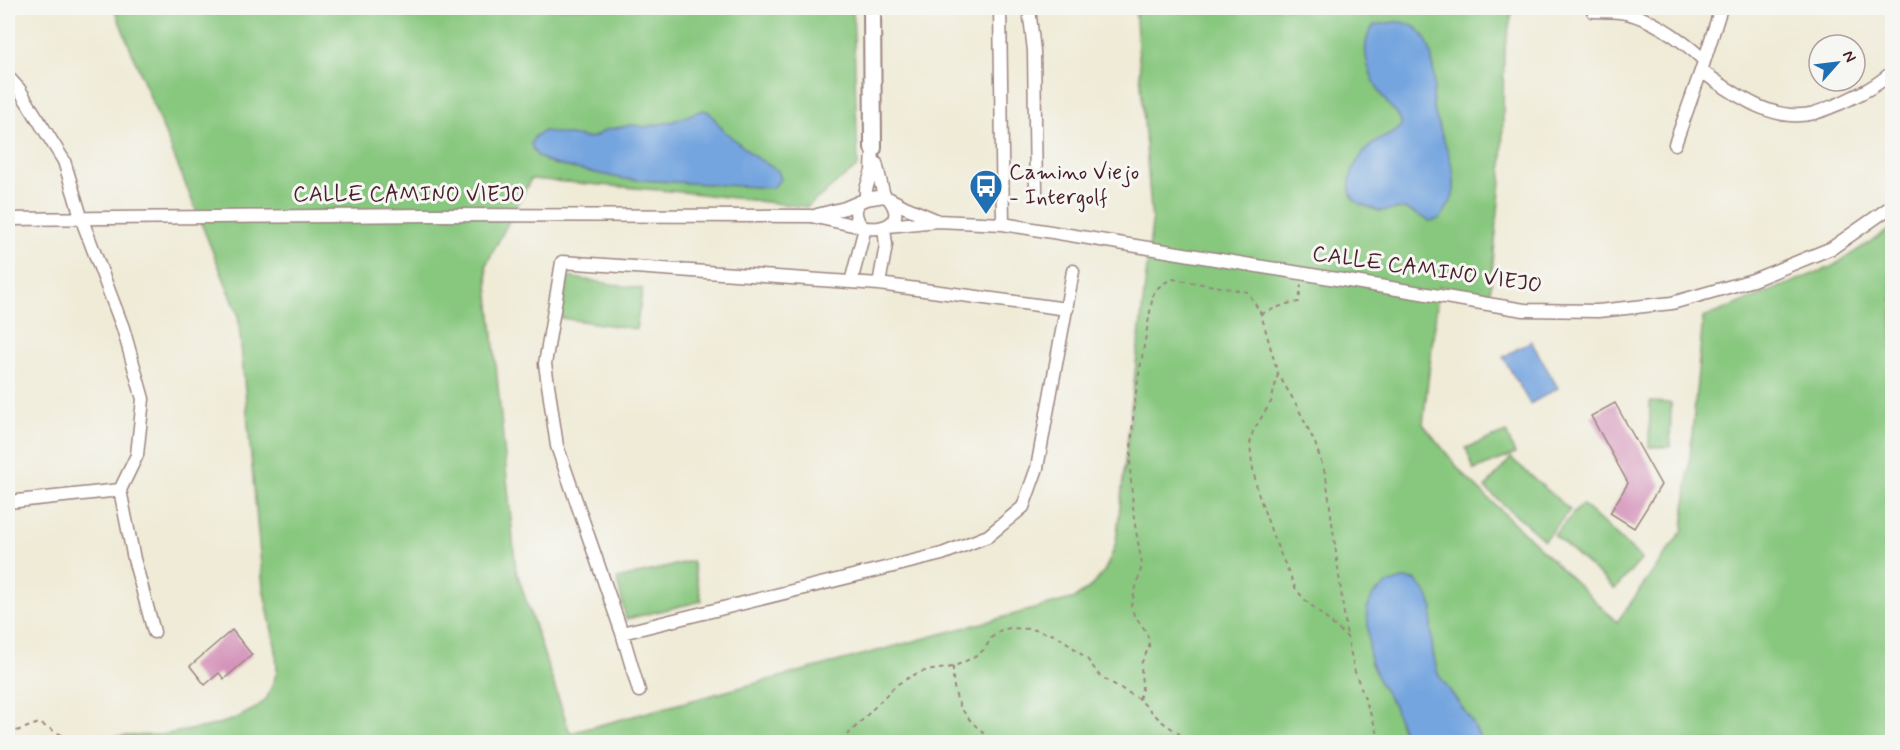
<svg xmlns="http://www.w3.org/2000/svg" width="1900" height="750" font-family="Mynerve,sans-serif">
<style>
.green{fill:#87c77e;stroke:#687354;stroke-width:1.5}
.water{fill:#75a5df;stroke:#606285;stroke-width:1.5}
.building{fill:#d38eb7}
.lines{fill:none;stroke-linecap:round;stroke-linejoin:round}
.minor-casing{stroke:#9c8581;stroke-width:15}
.tertiary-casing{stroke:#9c8581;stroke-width:20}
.path{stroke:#9c8581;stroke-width:2;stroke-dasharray:4.5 4.5;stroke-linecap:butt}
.minor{stroke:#fff;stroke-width:12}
.tertiary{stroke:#fff;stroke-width:16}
.labels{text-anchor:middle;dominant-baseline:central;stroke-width:6;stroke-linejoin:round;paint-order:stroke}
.poi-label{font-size:22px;fill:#4a1f2b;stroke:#f6f6f2;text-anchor:start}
.street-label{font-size:22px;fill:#4a1f2b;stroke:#f6f6f2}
</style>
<rect width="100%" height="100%" fill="#f6f6f2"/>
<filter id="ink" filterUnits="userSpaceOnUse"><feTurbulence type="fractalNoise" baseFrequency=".0167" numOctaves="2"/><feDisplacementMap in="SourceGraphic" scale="12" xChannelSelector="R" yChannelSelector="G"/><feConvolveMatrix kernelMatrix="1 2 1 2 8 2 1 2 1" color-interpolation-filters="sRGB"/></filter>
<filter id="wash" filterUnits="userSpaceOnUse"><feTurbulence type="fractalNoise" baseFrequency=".008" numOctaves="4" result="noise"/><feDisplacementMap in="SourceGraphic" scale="24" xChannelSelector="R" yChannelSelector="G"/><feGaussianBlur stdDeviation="1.35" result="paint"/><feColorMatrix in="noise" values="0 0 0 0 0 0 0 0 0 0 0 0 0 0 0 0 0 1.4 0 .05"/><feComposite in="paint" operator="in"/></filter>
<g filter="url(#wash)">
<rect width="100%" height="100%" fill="#efebd7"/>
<!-- green -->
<path class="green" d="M114,8H853L858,166L807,207L693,193L531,179L486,265L516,570L570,733L1075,598C1101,581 1107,571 1116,542L1152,223L1135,8H1513L1504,52L1502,170L1490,294L1439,286L1423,424L1463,474L1617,622L1683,530L1703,318L1833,266L1892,228V742H23L34,739L162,735L211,726L235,719L256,708L267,698L277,672L276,650L263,587L238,314Z
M568,277L643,289L636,329L561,318Z
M1650,402L1671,403L1670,447H1649Z
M1506,432L1515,454L1474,470L1466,448Z
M1511,458L1570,510L1544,540L1485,488Z
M1582,504L1642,559L1615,589L1554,535Z
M692,561L702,601L626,619L617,579Z"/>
<!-- water -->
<path class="water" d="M1395,22C1431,21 1434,61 1434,88C1434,94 1432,100 1433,106C1438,131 1460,171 1453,195C1452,203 1444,212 1440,219L1430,221L1406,209L1379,211L1360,204L1353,199C1342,178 1361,149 1381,139C1388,135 1396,133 1401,126C1402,116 1393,111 1387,103C1372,82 1355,48 1374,25Z
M703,110L709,112L724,131L754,156L778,171L781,179L772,188L624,179L553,164L538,157L532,148L531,143L535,136L544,131L587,138L594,137L605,130L632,125L645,127L671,122Z
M1531,341L1558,388L1530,404L1503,357Z
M1402,579L1416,580L1428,596L1433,609L1431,627L1433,653L1438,674L1471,720L1482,742H1406L1394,706L1380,684L1370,661L1367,609L1373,595L1386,585Z"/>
<g id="blocks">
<!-- building -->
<path class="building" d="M1615,403L1661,485L1634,528L1610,513L1628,483L1591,416Z
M232,630L252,655L224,679L219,673L205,685L190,666Z"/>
</g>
</g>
<g filter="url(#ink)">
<use href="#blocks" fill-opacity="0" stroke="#9c8581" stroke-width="1.5"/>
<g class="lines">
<defs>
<path id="minor" d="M1000,8L1003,224
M1029,8L1034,51L1036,192
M1721,8L1701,71C1734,93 1772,124 1815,113C1824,110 1833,106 1841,103C1860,94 1877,86 1892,72
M1593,11C1604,11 1616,11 1626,13C1656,20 1682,40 1704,60
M8,77L19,89L64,161L82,220L123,328L143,399L137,455L120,490L8,502
M1675,144L1701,71
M876,163L884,196
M866,199V189L872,171L873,148
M858,203C854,212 856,219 862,227C883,232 907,223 889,199
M817,215L845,208L866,199L884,196L905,207L936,220
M8,219L428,215L811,216L862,227
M888,226L937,221L1003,224L1524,310L1598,311L1672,303L1753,280L1832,248L1892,206
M851,282L865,228
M879,284L886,245L884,228
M120,490L134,559L154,632
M622,633L942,554L988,536L1023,507L1037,468L1073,271
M639,691L622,633L557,446L545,364L562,262L879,284L1067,309"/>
<path id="tertiary" d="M872,8L873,148"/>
</defs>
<!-- minor casing -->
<use href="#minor" class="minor-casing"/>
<!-- tertiary casing -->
<use href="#tertiary" class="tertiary-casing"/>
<!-- path -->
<path class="path" d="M1261,314L1286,304L1299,302L1301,285
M1278,374L1271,402L1253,431L1250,444L1252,464L1258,493L1274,539L1296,589L1304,599L1347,637L1355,672L1381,742
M953,667C952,707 966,717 993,742
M1139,699L1142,689L1141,664L1149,647V639L1145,630L1134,615L1131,606L1142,565L1134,519L1130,469L1134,403L1153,295C1158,286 1164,282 1174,279L1248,292L1261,314L1278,374L1296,404L1315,443L1326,476L1347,637
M8,734L39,723L75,742
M267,742H269
M841,742L896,685L919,672L953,667L974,657L985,649L991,638L1001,630L1010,628L1031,629L1055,635L1069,644L1088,660L1100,676L1139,699L1161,721L1191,742
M1498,742L1499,736"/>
<!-- minor -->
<use href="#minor" class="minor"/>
<!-- tertiary -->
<use href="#tertiary" class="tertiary"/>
</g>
</g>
<!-- icons -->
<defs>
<symbol id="bus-pin" viewBox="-11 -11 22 30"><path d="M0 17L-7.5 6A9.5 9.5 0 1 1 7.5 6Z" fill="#1f6fb2" stroke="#f6f6f2"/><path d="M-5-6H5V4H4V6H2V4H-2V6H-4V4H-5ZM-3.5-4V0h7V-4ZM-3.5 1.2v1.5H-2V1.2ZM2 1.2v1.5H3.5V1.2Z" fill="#fff"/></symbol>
</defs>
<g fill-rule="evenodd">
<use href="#bus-pin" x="967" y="167" width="38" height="52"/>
</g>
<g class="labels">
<!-- poi labels -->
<g class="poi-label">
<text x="1009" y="173">Camino Viejo<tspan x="1009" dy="25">- Intergolf</tspan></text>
</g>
<!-- street labels -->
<g class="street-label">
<text x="409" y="195">CALLE CAMINO VIEJO</text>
<text transform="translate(1427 270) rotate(8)">CALLE CAMINO VIEJO</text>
</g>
</g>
<!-- margin -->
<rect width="1900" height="750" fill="none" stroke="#f6f6f2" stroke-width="30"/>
<!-- north arrow -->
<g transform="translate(1837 63) rotate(62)"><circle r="28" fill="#f6f6f2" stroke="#b1a0a2" stroke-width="1.5"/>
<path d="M0-4.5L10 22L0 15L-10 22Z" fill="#1f6fb2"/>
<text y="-9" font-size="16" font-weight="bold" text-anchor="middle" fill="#4a1f2b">N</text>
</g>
</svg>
